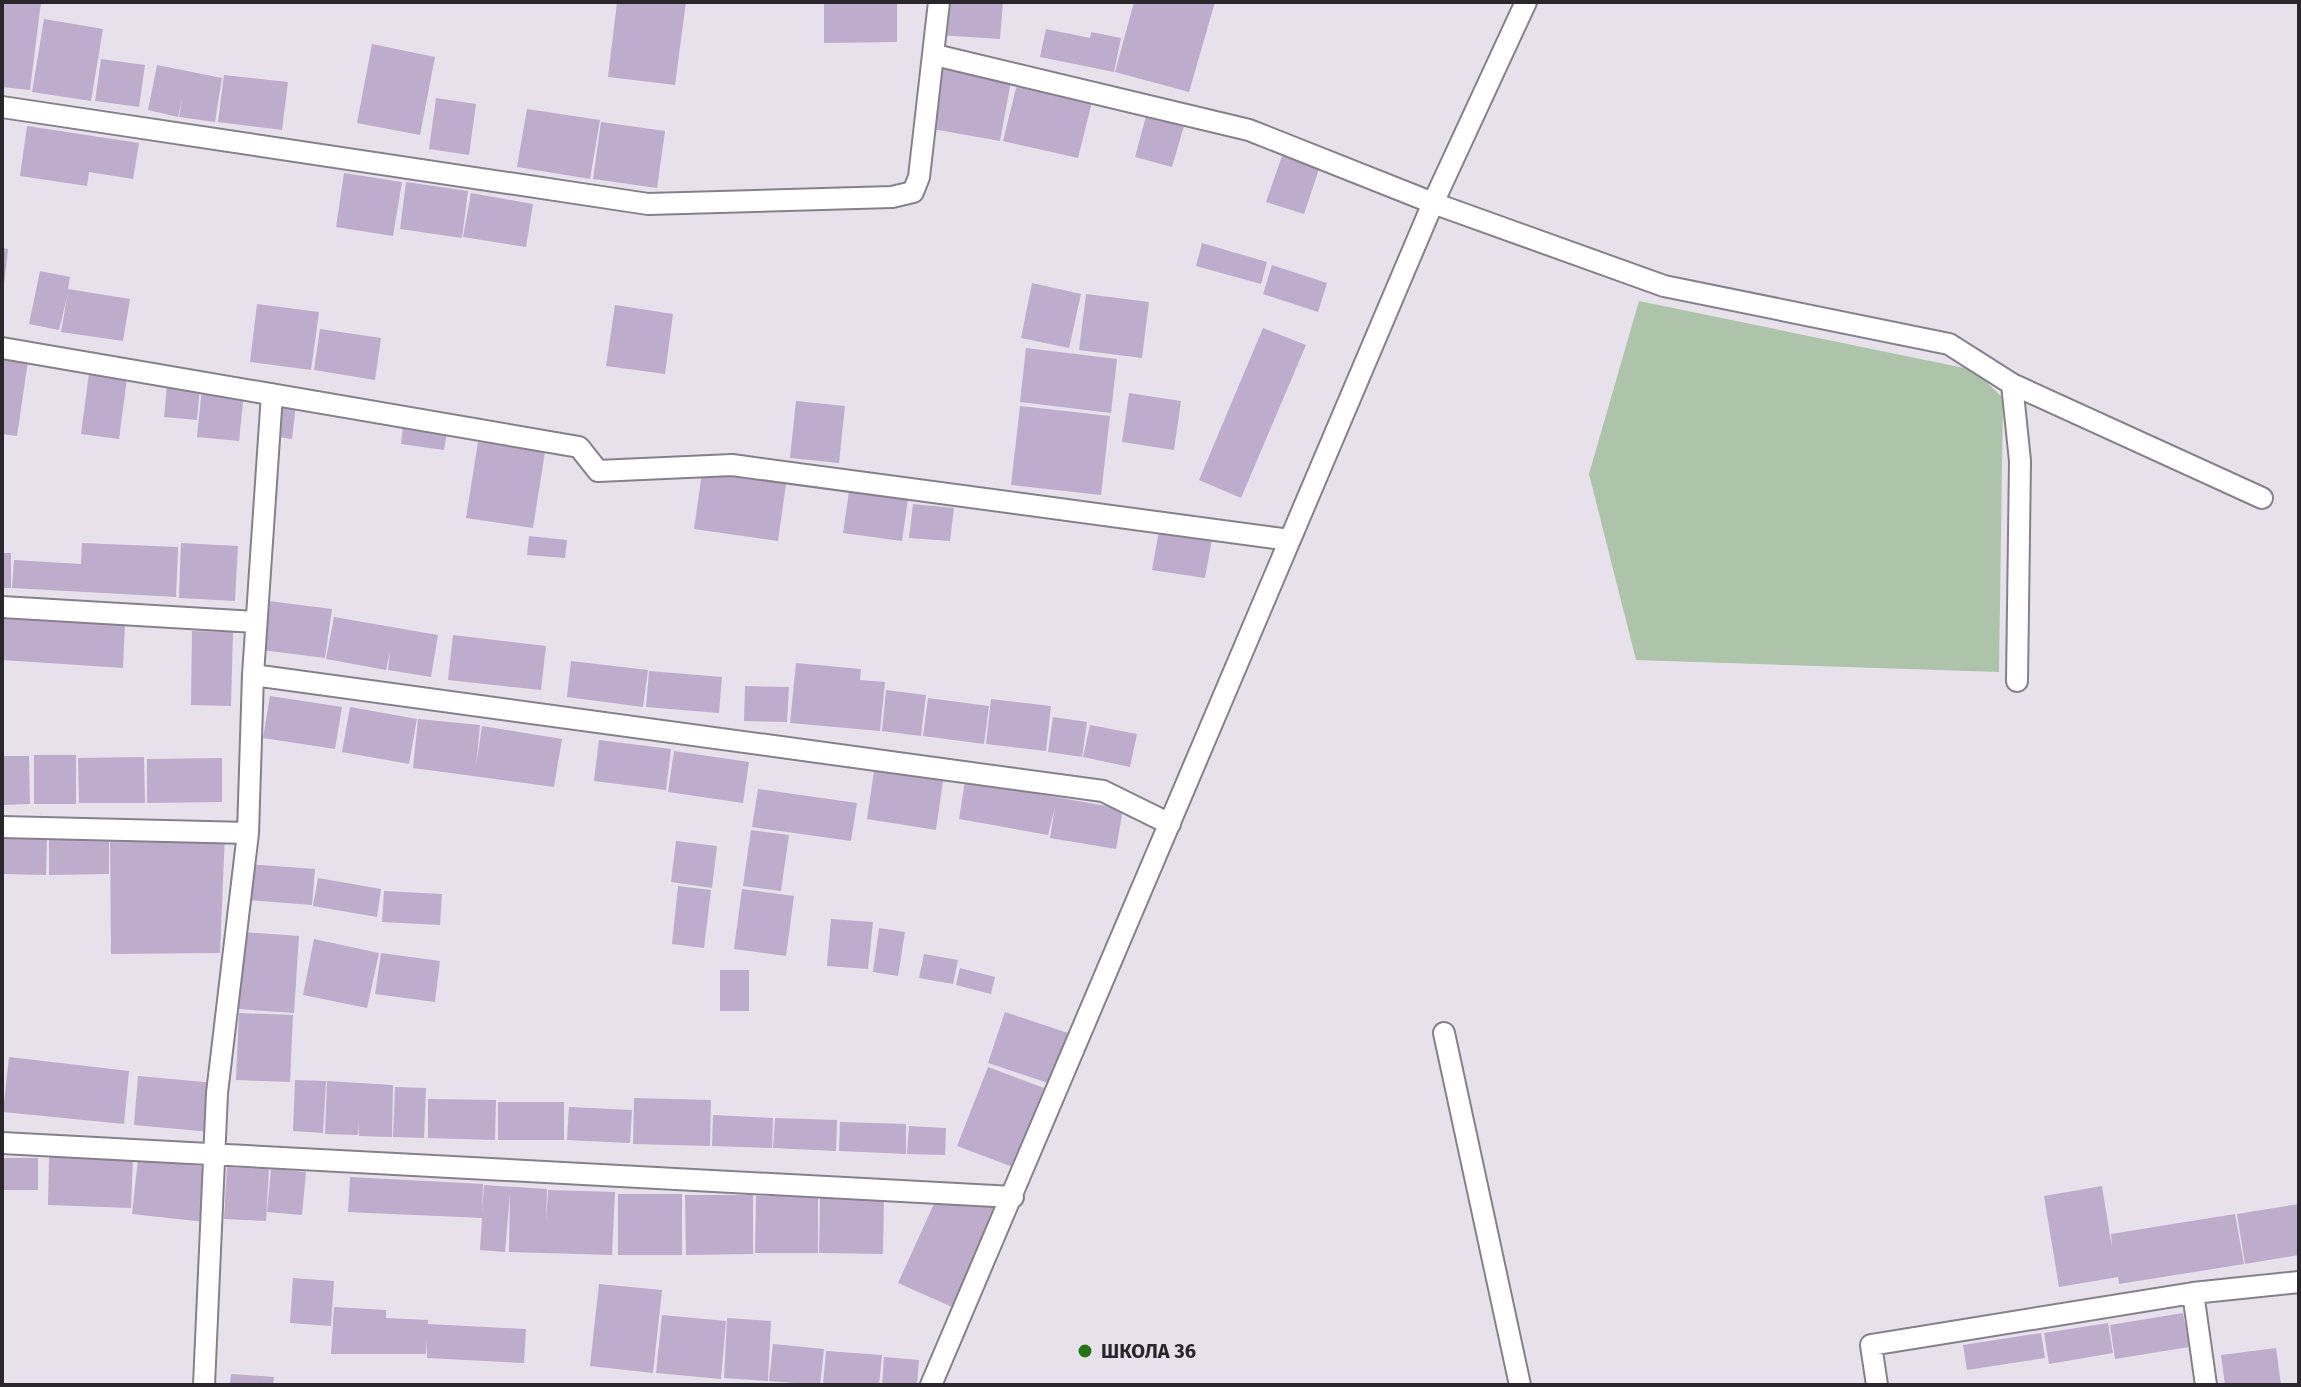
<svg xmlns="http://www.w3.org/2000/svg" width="2301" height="1387" font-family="'Fira Sans',sans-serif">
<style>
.green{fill:#aec4aa}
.building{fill:#beaccc}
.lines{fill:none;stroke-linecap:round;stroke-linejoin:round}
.minor-casing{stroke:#85808a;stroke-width:24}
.minor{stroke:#fff;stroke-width:20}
.poi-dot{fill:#257218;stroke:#e7e1ec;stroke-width:3}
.labels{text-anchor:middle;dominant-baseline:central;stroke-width:7;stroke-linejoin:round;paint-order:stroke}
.poi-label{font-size:20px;font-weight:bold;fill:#2a272c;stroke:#e7e1ec;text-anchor:start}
</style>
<rect width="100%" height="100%" fill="#e7e1ec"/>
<!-- green -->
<path class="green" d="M1639,301L1974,370L2003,398L1999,672L1636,660L1589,474Z"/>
<!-- building -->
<path class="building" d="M2,2H41L30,90L2,87Z
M617,2H686L675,85L608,77Z
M824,2H897V42L824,43Z
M940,2H1003L1000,39L938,35Z
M1134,2H1215L1189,92L1115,72Z
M44,19L103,29L91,101L32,92Z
M1046,29L1090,38L1091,32L1121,38L1114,72L1040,57Z
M372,44L435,57L420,135L357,123Z
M101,59L145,65L139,107L95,101Z
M157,65L222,78L215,122L179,117L182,99L178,117L148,110Z
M939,68L1011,81L1000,141L927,128Z
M224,75L288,82L282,130L218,122Z
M1018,80L1093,98L1078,158L1003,141Z
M436,98L476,104L469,155L429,149Z
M527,109L600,120L590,179L517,167Z
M1146,116L1184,126L1172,167L1135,157Z
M601,122L665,131L657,188L593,179Z
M27,126L139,143L133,179L89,172L87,186L20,176Z
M1282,156L1319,169L1304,214L1266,202Z
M344,173L402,182L393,236L336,227Z
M406,182L468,191L462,238L400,229Z
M471,193L533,204L526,247L463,237Z
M1202,243L1267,262L1261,284L1196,266Z
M2,248L8,249L4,284H2Z
M1272,265L1327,283L1318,312L1263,294Z
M40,271L70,277L68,289L130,299L123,341L61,332L67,297L59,330L29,324Z
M1032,283L1081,294L1069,348L1021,338Z
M1086,294L1149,302L1142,358L1079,350Z
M257,304L319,312L311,370L250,362Z
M615,305L673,314L665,374L606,366Z
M1263,328L1306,345L1241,498L1199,480Z
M320,329L381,338L375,380L314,370Z
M1026,348L1117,359L1111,413L1020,402Z
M2,357L28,361L17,436L2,434Z
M89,373L127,378L119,439L81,434Z
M167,385L200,387L197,420L164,417Z
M202,388L244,393L239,441L197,437Z
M1129,393L1181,401L1174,450L1122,442Z
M275,401L296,404L292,439L270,436Z
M796,401L845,406L839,463L790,458Z
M1020,406L1110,416L1101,495L1011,485Z
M403,426L447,432L444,450L401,444Z
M478,442L545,452L533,528L466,518Z
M702,473L786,484L778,541L694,529Z
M849,491L908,499L902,541L843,533Z
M913,504L954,508L950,541L909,538Z
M1160,525L1213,534L1205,578L1152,570Z
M529,536L567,540L565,558L527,555Z
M82,543L178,547L176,597L12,588L14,560L81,564Z
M181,543L238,546L235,601L179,598Z
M2,553H11V588H2Z
M269,601L332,609L325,658L262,650Z
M2,617L125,623L123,668L2,660Z
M334,617L438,635L431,677L388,670L390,652L386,670L326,659Z
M192,631L233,632L231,706L191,705Z
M453,635L546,646L541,690L448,680Z
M571,661L648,670L643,707L567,697Z
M796,663L861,669L860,680L885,682L880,731L790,723Z
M649,671L722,677L719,713L646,707Z
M745,686L789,687L787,722L744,721Z
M886,690L926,695L921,736L882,731Z
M270,696L342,707L335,749L263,738Z
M928,698L989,706L984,744L923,736Z
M991,699L1051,706L1046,751L986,744Z
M350,707L417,719L409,764L342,752Z
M1053,717L1087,722L1082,757L1048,752Z
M418,719L480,725L476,767L482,726L562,739L554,787L413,768Z
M1090,725L1137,734L1130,767L1083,757Z
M599,740L671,749L666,790L594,781Z
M674,751L749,762L743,803L668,792Z
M34,755H76V804H34Z
M2,756H29L30,804L2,805Z
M144,757L145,803H79L78,758Z
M222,758V802L147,803V759Z
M874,771L943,781L936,830L867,819Z
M965,781L1123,809L1116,849L1050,838L1055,807L1048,835L959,819Z
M758,789L857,803L851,841L752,827Z
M751,830L789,835L781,891L743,886Z
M2,832L47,833L46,875L2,874Z
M109,832V874L49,875V833Z
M110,832L225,834L220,953L111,954Z
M676,841L717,846L712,888L671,882Z
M249,864L315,869L312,905L247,900Z
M318,878L381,889L377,917L313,906Z
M678,886L711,890L704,948L672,944Z
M742,889L794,896L786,956L734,949Z
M384,891L442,894L440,925L382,922Z
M831,919L873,922L868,969L827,966Z
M879,928L905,932L898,976L873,972Z
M243,932L299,936L294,1013L238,1009Z
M314,939L379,953L367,1008L303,995Z
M381,953L440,961L435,1002L375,994Z
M924,954L958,960L953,984L919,978Z
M960,968L995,977L991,994L956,985Z
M720,970H749V1011H720Z
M1005,1012L1068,1033L1051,1084L988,1063Z
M239,1013L293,1015L290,1082L236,1080Z
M9,1057L129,1071L124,1124L3,1112Z
M988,1067L1044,1088L1013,1167L957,1146Z
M138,1076L215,1083L211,1132L134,1125Z
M295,1080L326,1081L323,1133L293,1131Z
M327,1081L393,1085L392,1137L359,1136V1121L358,1135L325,1134Z
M395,1087L426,1088L424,1138L393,1137Z
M634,1098L711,1100L710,1146L633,1144Z
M428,1099L496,1100L495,1140L428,1138Z
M498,1102H564V1140H498Z
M569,1107L632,1110L630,1143L567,1140Z
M713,1115L773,1118L772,1148L712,1146Z
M775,1118L837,1120L836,1151L773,1148Z
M840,1122L906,1124V1154L839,1151Z
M909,1126L946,1128L945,1155L907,1154Z
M49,1157H133L131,1208L48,1205Z
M2,1158H38V1190H2Z
M138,1159L211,1167L205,1222L132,1214Z
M227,1167L269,1169L266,1221L224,1219Z
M271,1169L306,1172L302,1215L267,1212Z
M350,1177L483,1184L482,1213L484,1185L547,1189L546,1223L548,1190L615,1192L612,1255L509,1252L510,1192L505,1252L480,1250L482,1218L348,1212Z
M2102,1186L2112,1248L2111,1234L2235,1214L2244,1264L2119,1284L2118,1277L2059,1287L2044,1196Z
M618,1194H682V1255H618Z
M685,1195H753V1254L686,1255Z
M938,1195L996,1207L952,1307L898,1283Z
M756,1196H818V1253H755Z
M820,1197L884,1198L883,1254L819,1253Z
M2299,1204V1255L2245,1264L2237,1214Z
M293,1278L334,1281L331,1326L290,1323Z
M599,1284L662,1290L653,1373L590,1366Z
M334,1307L386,1310V1318L428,1320V1324L526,1329L524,1363L427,1358V1338L426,1354H331Z
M2183,1313L2189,1347L2115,1359L2110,1325Z
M662,1315L726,1321L721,1379L656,1373Z
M727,1318L771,1321L768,1381L724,1378Z
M2108,1323L2113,1353L2049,1364L2044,1333Z
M2041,1333L2045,1358L1967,1370L1963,1345Z
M773,1344L824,1349L820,1385L769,1381Z
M2276,1348L2281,1385H2225L2221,1355Z
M826,1351L882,1355L879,1385H823Z
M884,1357L919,1360L917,1385H882Z
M231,1374L274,1377L273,1385H230Z"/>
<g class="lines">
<defs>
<path id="minor" d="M935,55L1249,130L1433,203L1664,286L1949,344L2012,384L2262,498
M2,107L648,204L892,197L913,192L919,177L939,2
M2,348L579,447L598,471L732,465L1290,540
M2012,384L2020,461L2017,681
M2,607L256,622
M253,675L1103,791L1170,824
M2,827L248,833
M1444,1033L1520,1385
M2,1143L1013,1197
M2193,1293L2206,1385
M204,1385L217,1093L248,833L253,675L272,394
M931,1385L1433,203L1526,2
M1877,1385L1871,1345L2193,1293L2299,1282"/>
</defs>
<!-- minor casing -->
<use href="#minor" class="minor-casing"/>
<!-- minor -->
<use href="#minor" class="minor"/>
</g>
<!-- markers -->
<circle class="poi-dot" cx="1085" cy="1351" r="8"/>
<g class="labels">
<!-- poi labels -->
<g class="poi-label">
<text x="1101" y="1351">ШКОЛА 36</text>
</g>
</g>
<!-- border -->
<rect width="2301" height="1387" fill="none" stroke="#2a272c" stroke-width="8"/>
</svg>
